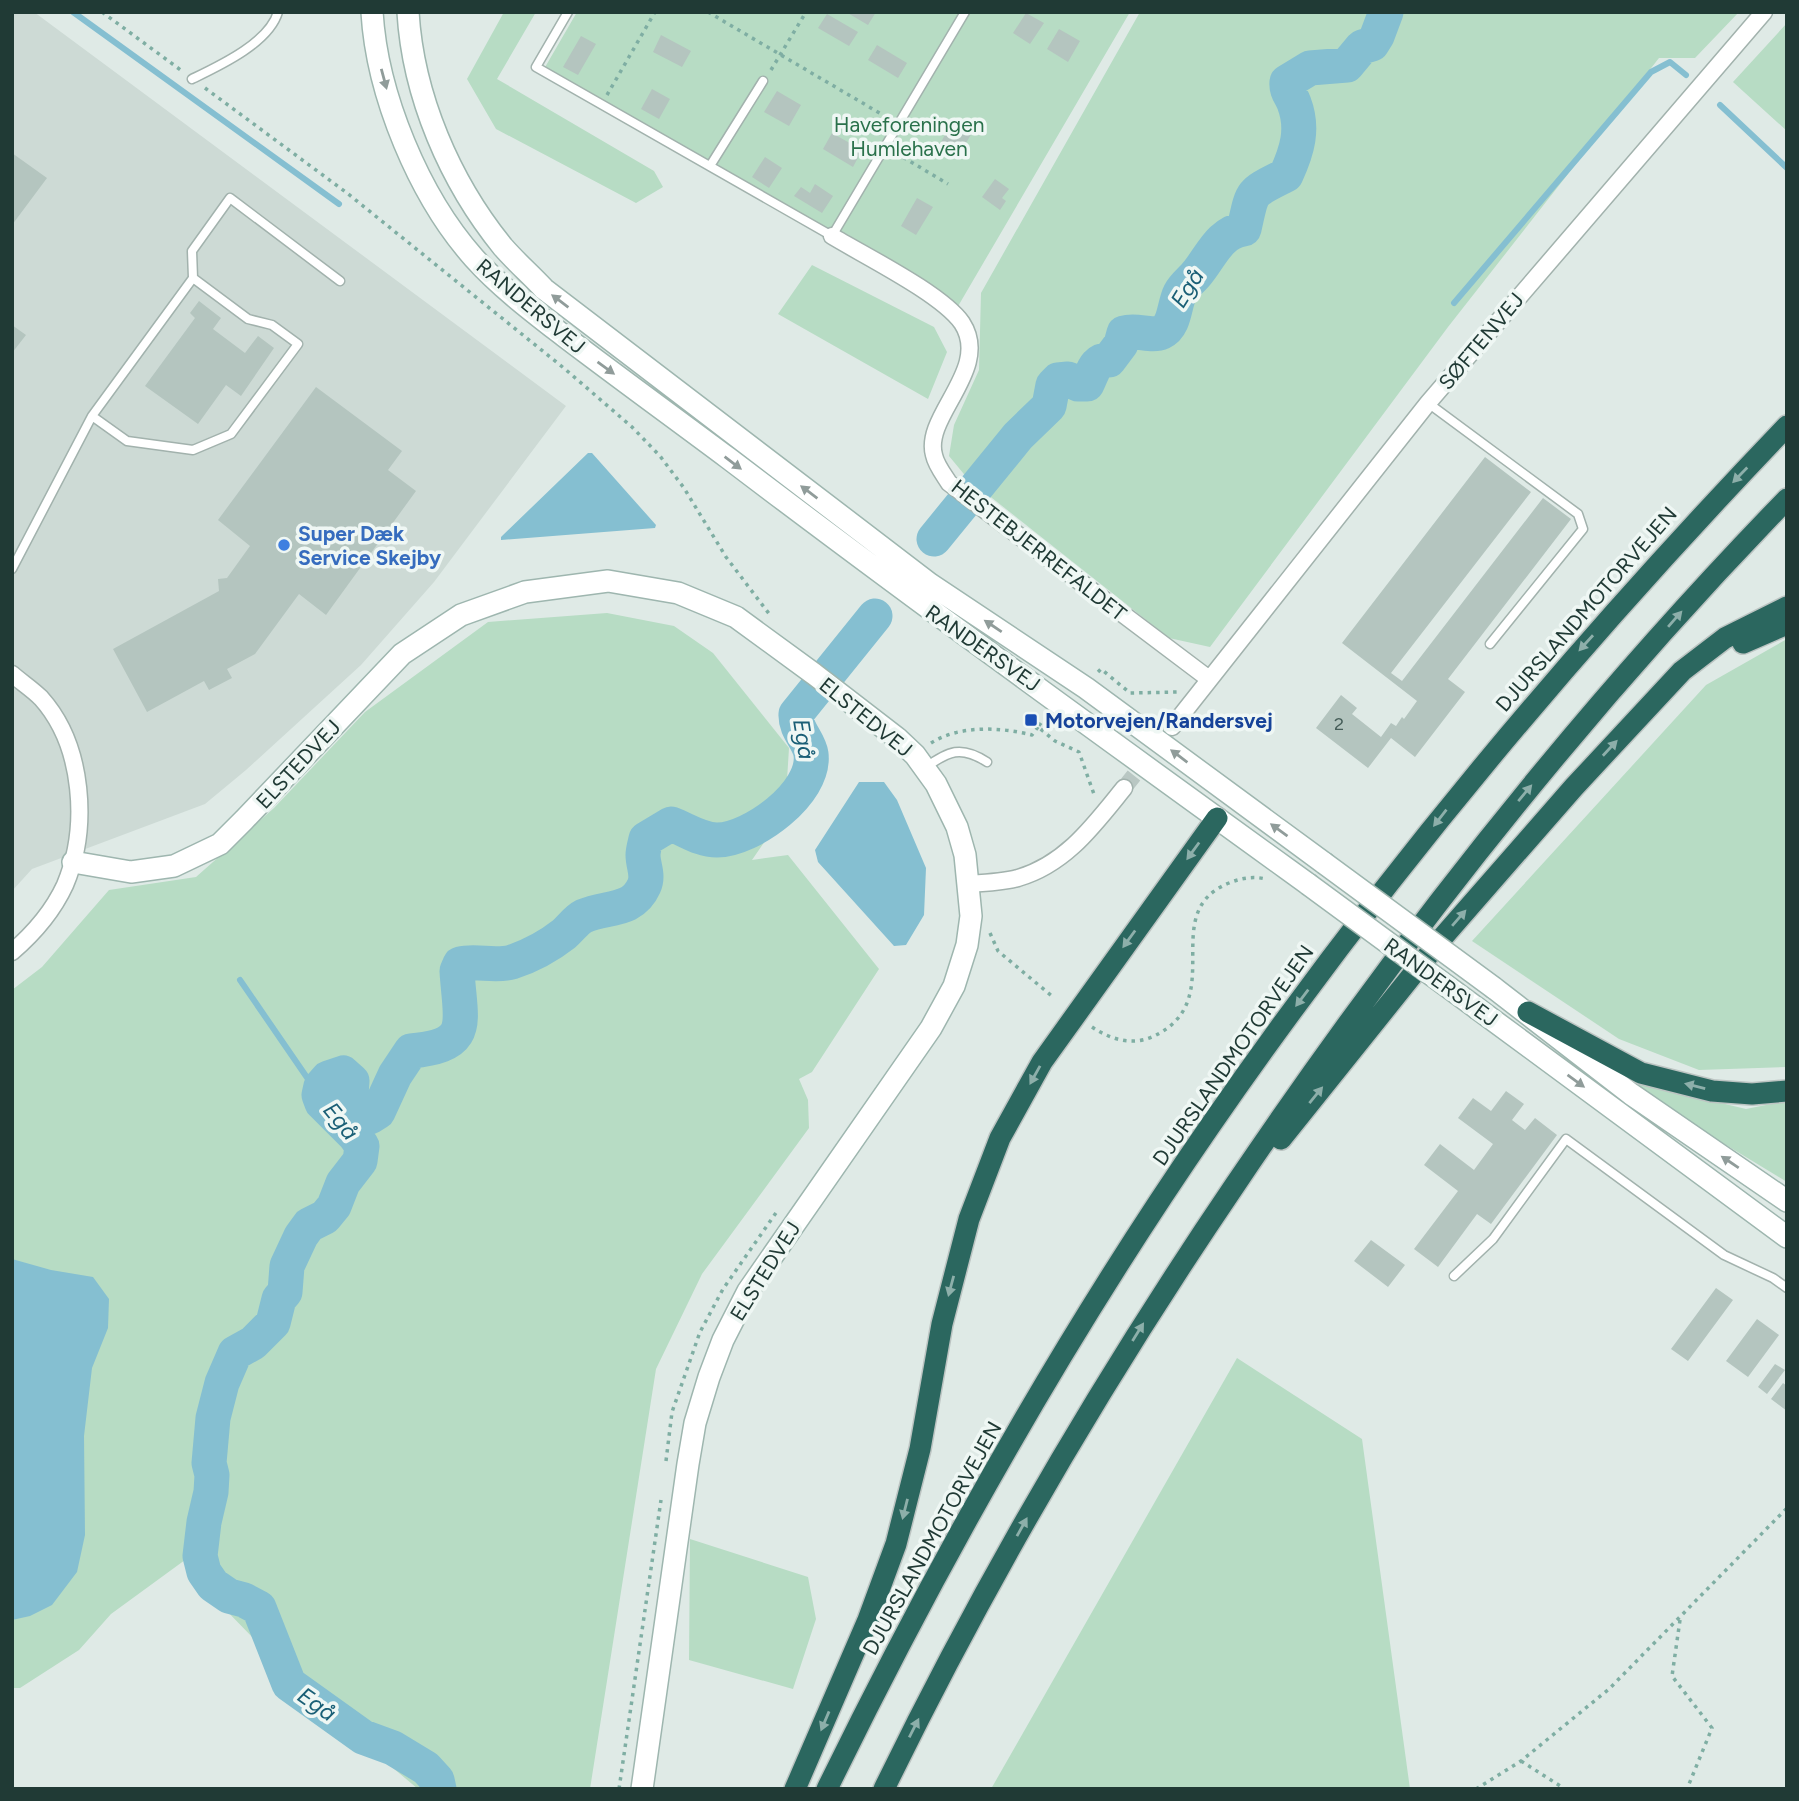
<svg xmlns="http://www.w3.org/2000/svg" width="1799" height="1801" font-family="Figtree,sans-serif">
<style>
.built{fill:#cddad5}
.green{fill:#b7dcc4}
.water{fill:#85bfd1}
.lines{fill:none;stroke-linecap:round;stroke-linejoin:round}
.stream{stroke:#85bfd1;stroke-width:6}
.river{stroke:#85bfd1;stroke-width:35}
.building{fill:#b4c5bf}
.street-tunnel{stroke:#b9c7c3;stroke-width:16;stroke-dasharray:16 8;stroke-linecap:butt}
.lane-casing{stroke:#a2b2ad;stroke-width:11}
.street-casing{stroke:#a2b2ad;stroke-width:19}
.secondary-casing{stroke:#9eb6af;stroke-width:24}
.highway-casing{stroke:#bcc4c2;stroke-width:24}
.path{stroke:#7faea3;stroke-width:3.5;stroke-dasharray:3.5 5;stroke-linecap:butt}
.lane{stroke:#fff;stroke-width:8}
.street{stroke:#fff;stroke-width:16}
.secondary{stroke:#fff;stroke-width:21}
.highway{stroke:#2b675f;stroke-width:21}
.secondary-bridge-casing{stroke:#9eb6af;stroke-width:24;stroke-linecap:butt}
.secondary-bridge{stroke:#fff;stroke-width:21}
.oneway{fill:#909c9a}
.oneway2{fill:#8dafaa}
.shop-dot{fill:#3f7fe0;stroke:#eff7f4;stroke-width:2.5}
.transit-dot{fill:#1a4fb4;stroke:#eff7f4;stroke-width:2.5}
.labels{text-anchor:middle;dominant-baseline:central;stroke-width:7;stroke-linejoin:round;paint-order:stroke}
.number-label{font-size:18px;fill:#455d58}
.park-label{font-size:21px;fill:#2a714b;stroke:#eff7f4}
.street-label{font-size:21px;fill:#203a35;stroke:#eff7f4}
.shop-label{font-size:21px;font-weight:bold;fill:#366cbe;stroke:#eff7f4;text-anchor:start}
.transit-label{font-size:21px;font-weight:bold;fill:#164399;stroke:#eff7f4;text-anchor:start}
.water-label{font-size:23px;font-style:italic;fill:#1a5f76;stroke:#eff7f4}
</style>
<rect width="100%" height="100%" fill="#dfeae6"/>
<!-- built -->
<path class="built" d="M12,12H34L566,406L434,582L361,665L246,770L205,804L32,869L12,891Z"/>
<!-- green -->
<path class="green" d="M504,12H536L497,79L654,171L663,187L636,203L496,129L467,79Z
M577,12H1130L957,308L544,69Z
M1140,12H1739L1695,58H1659L1448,327L1210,647L1169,638L968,479L949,456L954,425L979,370L981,293Z
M1787,23V131L1733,82Z
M812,265L934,327L947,352L928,399L778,314Z
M607,613L674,626L713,653L789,748L785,812L752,860L788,855L879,969L812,1072L799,1079L808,1100L809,1128L702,1274L656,1369L590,1789H418L374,1752L315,1717L284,1682L255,1640L222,1606L185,1560L111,1614L79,1650L20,1688H12V990L42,967L109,890L196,877L274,808L365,712L488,622Z
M1787,639V1067L1699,1070L1619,1039L1472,941L1706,685Z
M1637,1083L1746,1109L1787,1101V1182L1634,1089Z
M1237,1358L1362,1439L1410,1789H991Z
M690,1539L808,1577L816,1619L793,1689L689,1660Z"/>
<!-- water -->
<path class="water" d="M588,453H592L656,525L655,528L501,540V537Z
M859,782H884L897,800L926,868L924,915L906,945L894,946L818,862L815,850Z
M12,1259L51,1270L93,1277L109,1299L108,1328L92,1368L84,1436L85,1535L77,1572L52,1605L30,1616L12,1620Z"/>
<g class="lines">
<!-- stream -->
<path class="stream" d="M73,12L339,204
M1720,105L1787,168
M1454,303L1651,72L1670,62L1686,75
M240,980L319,1095"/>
<!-- river -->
<path class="river" d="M934,539L1018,436L1049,406L1053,385L1058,380L1068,379L1078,384H1087C1093,373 1094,359 1109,360L1121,344L1124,333C1137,329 1151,337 1162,332C1175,326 1174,305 1180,293C1184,285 1192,280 1198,272C1211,256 1220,232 1244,229C1253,189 1249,194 1286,175C1297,151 1304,129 1294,103C1291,95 1286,91 1287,82L1310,68L1347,65L1362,47L1372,44L1377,36L1386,12
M439,1789L437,1780L426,1768L393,1748L363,1737L289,1684L259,1608L244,1600L229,1596L213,1585L204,1572L200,1556L204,1522L211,1492L212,1475L209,1463L213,1418L222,1383L235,1353L253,1343L273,1323L279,1299L285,1292L287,1266L301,1236L309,1225L325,1217L334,1206L343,1183L360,1161L362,1146L355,1136L322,1103L319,1095L321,1086L328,1078L343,1073L352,1081L350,1108L355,1114L370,1117L378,1112L395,1075L411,1051C474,1045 460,1023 457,971L460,964C477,960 494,967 512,962C530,956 550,945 564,934C571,928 576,920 584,916C606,906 632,913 644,886C649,875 643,866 643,855C643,850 645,844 646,839L671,824C687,830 700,840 717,840C751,840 816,793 811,754C809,740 795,730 796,714L875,616"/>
</g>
<!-- building -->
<path class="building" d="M846,12H876L868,25Z
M1026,13L1044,23L1030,44L1013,33Z
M827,14L858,32L849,46L818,28Z
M1059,29L1080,41L1068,62L1047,49Z
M661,35L691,51L682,67L653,52Z
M581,36L596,44L578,75L563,67Z
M877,45L907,63L898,78L868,60Z
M652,89L670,99L659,119L641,109Z
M777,91L801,105L789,126L764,112Z
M953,120L973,131L959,155L940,144Z
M832,133L862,150L853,167L823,149Z
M12,153L47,178L12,225Z
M765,157L782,168L769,188L752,177Z
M995,179L1009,189L1002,198L1006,201L1000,210L982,197Z
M815,184L833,196L822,213L794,196L801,187L810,193Z
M917,198L933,207L916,235L901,226Z
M199,301L221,318L213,329L245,353L258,336L274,348L241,396L226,385L198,424L145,386L195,318L190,313Z
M12,325L26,335L12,353Z
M316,387L402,451L388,470L416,491L326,615L299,594L255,654L227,669L232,678L209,690L204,681L147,712L113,649L219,591L218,579L227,578L250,546L218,520Z
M1485,457L1531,492L1391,673L1402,681L1543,498L1571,519L1448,679L1465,692L1415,757L1391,738L1368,768L1316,728L1341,695L1357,708L1352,714L1381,737L1391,723L1396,726L1402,717L1404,719L1417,701L1342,643Z
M1506,1091L1524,1104L1512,1120L1525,1130L1535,1118L1557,1135L1491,1224L1477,1214L1438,1267L1414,1249L1458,1191L1424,1165L1440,1144L1474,1170L1493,1144L1458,1118L1473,1098L1491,1111Z
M1371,1240L1405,1265L1388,1287L1354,1261Z
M1716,1288L1733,1300L1688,1361L1671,1349Z
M1757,1319L1779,1335L1748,1377L1726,1361Z
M1775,1364L1785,1370L1767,1394L1758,1387Z
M1783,1383L1787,1386V1411L1771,1399Z"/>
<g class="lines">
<!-- street-tunnel -->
<path class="street-tunnel" d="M1124,788L1166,735"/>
<defs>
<path id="lane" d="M568,12L536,67L832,236L965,12
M192,79C219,66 269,43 278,12
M710,166L763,81
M193,278L192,251L230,198L340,281
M1428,403L1578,514L1583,529L1490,644
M12,569L92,416L193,278L248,319L272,325L298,344L231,434L193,450L127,441L92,416
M925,768C948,751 961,745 987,762
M1454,1276L1493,1239L1566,1139L1724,1255L1773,1278L1787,1288"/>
<path id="street" d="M832,236C865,256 942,294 962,323C992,369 923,416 934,455C936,465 944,475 949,483L1209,679
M12,674C21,682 32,689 41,698C84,746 89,828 65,885C53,911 33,934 12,952
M1172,727L1428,403L1764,12
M969,884C985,883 1003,882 1018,878C1066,864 1094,825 1124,788"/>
<path id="secondary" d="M372,12C377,95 419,196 474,258C500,287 533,312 564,336C618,377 673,417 728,458C919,603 1113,743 1308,884
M408,12C413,96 450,182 503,247C516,262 531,275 544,289L930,584L1086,688L1324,863
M73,862L131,872L174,866L220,844L244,820L402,654L461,615L525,592L608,581L678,593L736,617L814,674L897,738L915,755L936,784L957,827L965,855L971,916L967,945L954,986L931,1028L748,1291L723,1340L709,1377L695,1423L688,1464L642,1789
M1494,988L1631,1094L1787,1201
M1478,1009L1787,1237"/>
<path id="highway" d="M1743,643L1787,624
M1528,1012L1641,1073L1712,1091L1752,1094L1787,1091
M1281,1139L1442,938L1574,787L1682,671L1725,638L1787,607
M795,1789L868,1620L896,1544L920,1449L942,1324L969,1219L1000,1138L1042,1062L1217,818
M827,1789C939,1560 1065,1336 1210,1126C1382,877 1577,645 1787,426
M884,1789C986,1579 1104,1378 1235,1185C1399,942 1582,710 1787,499"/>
</defs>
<!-- lane casing -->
<use href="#lane" class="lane-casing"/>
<!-- street casing -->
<use href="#street" class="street-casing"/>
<!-- secondary casing -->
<use href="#secondary" class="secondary-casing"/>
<!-- highway casing -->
<use href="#highway" class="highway-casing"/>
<!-- path -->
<path class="path" d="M102,12L182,71
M708,12L888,118
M771,70L806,12
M205,88L347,193L565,369L632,427L660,456L684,488L726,557L770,615
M607,95L655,12
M896,153L948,184
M1098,672L1101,669L1130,693L1179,692
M1041,723L1038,727L1055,741L1079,752L1095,797
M931,743C959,725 1001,727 1032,735L1038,727
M990,933L998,951L1053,997
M1092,1027C1110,1039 1131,1046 1152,1037C1232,1001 1155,913 1229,883C1241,878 1253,876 1266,879
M666,1461L672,1412L700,1332L723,1289L778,1210
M1680,1620L1672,1676L1712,1728L1687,1789
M1521,1761L1565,1789
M619,1789L661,1500
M1476,1789L1521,1761L1609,1689L1787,1508"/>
<!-- lane -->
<use href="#lane" class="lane"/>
<!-- street -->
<use href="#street" class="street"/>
<!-- secondary -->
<use href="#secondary" class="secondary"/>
<!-- highway -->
<use href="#highway" class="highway"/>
<defs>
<path id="secondary-bridge" d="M1324,863L1494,988
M1308,884L1478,1009"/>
</defs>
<!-- secondary-bridge casing -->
<use href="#secondary-bridge" class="secondary-bridge-casing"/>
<!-- secondary-bridge -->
<use href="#secondary-bridge" class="secondary-bridge"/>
</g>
<!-- one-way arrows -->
<defs><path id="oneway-solid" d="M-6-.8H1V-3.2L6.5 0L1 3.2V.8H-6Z" transform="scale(1.75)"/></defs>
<g class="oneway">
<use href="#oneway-solid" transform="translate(384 79) rotate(75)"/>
<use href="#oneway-solid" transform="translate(560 301) rotate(-143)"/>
<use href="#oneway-solid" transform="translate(606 368) rotate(36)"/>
<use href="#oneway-solid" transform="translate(733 463) rotate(37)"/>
<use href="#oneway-solid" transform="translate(809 492) rotate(-143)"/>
<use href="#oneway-solid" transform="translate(993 626) rotate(-146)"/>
<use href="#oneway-solid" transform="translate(1179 756) rotate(-143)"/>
<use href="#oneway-solid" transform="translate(1279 830) rotate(-144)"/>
<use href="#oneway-solid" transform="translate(1576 1081) rotate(36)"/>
<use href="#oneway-solid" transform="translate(1730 1162) rotate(-146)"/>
</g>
<g class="oneway2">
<use href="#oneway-solid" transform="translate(1740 475) rotate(134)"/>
<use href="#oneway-solid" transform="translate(1675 619) rotate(-49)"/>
<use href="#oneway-solid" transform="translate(1586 643) rotate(132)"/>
<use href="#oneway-solid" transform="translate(1610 748) rotate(-47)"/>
<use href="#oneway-solid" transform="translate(1525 793) rotate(-50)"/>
<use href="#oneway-solid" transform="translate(1440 818) rotate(128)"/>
<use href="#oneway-solid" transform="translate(1193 851) rotate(126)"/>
<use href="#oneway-solid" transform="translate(1459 918) rotate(-49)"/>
<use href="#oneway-solid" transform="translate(1129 939) rotate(126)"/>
<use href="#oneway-solid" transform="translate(1302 998) rotate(127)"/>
<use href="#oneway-solid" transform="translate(1035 1075) rotate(119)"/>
<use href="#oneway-solid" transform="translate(1695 1086) rotate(-166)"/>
<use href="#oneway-solid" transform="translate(1316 1095) rotate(-51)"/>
<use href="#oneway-solid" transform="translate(951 1286) rotate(105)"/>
<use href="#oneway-solid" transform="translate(1138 1332) rotate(-58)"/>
<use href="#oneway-solid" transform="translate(905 1509) rotate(104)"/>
<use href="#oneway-solid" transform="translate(1022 1527) rotate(-61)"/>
<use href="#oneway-solid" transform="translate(825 1721) rotate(113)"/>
<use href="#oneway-solid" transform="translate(914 1728) rotate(-63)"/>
</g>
<!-- markers -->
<circle class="shop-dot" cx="284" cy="545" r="7"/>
<rect class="transit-dot" x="1024" y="713" width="14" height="14" rx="3.5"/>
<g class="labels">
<!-- number labels -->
<g class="number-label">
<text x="1339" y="724">2</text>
</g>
<!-- park labels -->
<g class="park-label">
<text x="909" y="124">Haveforeningen<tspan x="909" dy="24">Humlehaven</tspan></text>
</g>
<!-- street labels -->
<g class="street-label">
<text transform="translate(531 306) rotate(40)">RANDERSVEJ</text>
<text transform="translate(1481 341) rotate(-50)">SØFTENVEJ</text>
<text transform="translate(1039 550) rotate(38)">HESTEBJERREFALDET</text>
<text transform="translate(1586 609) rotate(-49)">DJURSLANDMOTORVEJEN</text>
<text transform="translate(983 648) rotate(35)">RANDERSVEJ</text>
<text transform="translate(866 717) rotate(39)">ELSTEDVEJ</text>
<text transform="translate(298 764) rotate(-47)">ELSTEDVEJ</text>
<text transform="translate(1441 982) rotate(36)">RANDERSVEJ</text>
<text transform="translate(1233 1055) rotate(-55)">DJURSLANDMOTORVEJEN</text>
<text transform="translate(765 1271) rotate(-58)">ELSTEDVEJ</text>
<text transform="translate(932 1538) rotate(-61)">DJURSLANDMOTORVEJEN</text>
</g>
<!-- shop labels -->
<g class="shop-label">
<text x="298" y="533">Super Dæk<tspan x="298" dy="24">Service Skejby</tspan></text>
</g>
<!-- transit labels -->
<g class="transit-label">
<text x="1045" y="720">Motorvejen/Randersvej</text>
</g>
<!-- water labels -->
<g class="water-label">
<text transform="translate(1187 288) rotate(-58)">Egå</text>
<text transform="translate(804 739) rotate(81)">Egå</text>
<text transform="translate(341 1121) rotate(51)">Egå</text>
<text transform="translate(317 1704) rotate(35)">Egå</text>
</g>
</g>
<!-- border -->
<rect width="1799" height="1801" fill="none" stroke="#203a35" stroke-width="28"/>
</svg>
